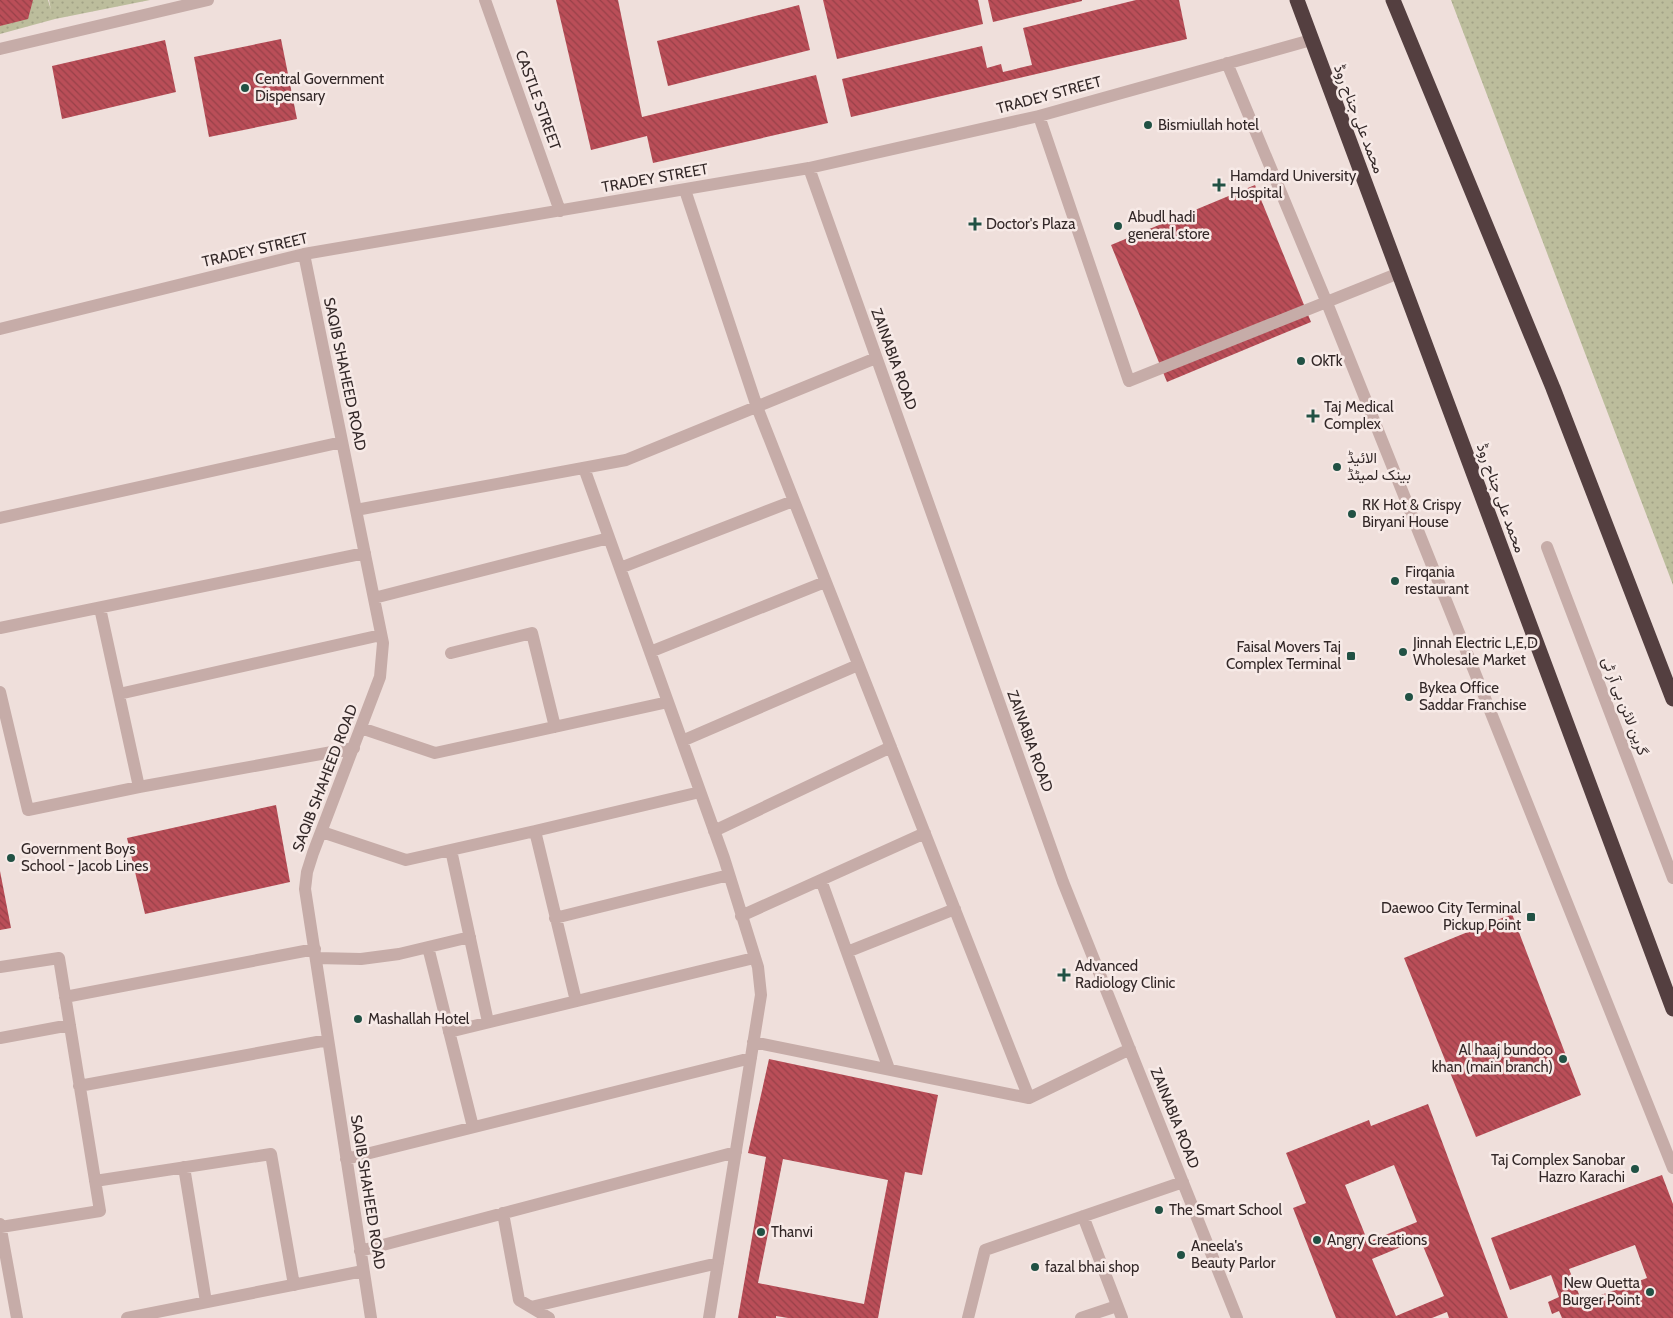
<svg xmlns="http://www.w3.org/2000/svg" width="1673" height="1318" font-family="Cabin,Vazirmatn,sans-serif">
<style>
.grass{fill:url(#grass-dots)}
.building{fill:url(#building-back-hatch);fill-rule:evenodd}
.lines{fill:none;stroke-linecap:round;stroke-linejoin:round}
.minor{stroke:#c6aca8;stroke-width:12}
.highway{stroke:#543f40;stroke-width:15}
.poi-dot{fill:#215144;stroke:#f7eae7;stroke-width:2}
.labels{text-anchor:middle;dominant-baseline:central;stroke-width:5;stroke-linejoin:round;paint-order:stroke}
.poi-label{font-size:15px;fill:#332828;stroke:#f7eae7;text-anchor:start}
.street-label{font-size:15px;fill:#332828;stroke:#f7eae7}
</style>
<defs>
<pattern id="grass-dots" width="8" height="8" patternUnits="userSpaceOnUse" patternTransform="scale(1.25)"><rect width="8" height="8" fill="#bcbd9c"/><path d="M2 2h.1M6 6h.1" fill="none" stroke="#a2a286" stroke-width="1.8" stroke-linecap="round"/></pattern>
<pattern id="building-back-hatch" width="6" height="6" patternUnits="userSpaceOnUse" patternTransform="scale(1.25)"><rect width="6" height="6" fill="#ba4e58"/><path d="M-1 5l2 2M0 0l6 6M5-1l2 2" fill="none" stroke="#984149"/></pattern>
</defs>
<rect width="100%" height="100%" fill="#efdfdb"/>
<!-- grass -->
<path class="grass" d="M0,0H48L51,10L49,0H150L55,19L0,34Z
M1451,0H1673V585Z"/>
<!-- building -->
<path class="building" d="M0,0H33L28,19L0,26Z
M556,0H618L642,117L816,75L828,123L653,163L647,136L591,150Z
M823,0H978L983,24L837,59Z
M988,0H1082V1L993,22Z
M1136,0H1179L1187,39L851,117L842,79L982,46L987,68L1001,64L1003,72L1032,65L1023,28Z
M799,5L810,50L668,86L657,41Z
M281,39L297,119L209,137L194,57Z
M165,40L176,92L62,119L52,66Z
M1255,185L1311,322L1167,382L1111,245Z
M276,805L290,882L145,914L127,838Z
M0,871L11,928L0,930Z
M1512,914L1581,1095L1476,1137L1404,958Z
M769,1059L938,1095L922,1175L905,1172L878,1318H788L776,1316V1318H738L766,1157L748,1153ZM783,1159L888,1180L864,1304L758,1283Z
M1428,1104L1508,1318H1449L1447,1312L1432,1318H1336L1293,1208L1306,1203L1286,1153L1369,1120L1371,1126ZM1394,1165L1417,1222L1368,1242L1345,1185ZM1420,1239L1444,1296L1396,1316L1372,1259Z
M1662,1175L1673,1204V1318H1562L1559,1311L1552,1314L1548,1302L1559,1297L1551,1275L1510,1290L1491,1238ZM1635,1245L1647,1278L1582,1302L1569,1269Z"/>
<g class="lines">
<!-- minor -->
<path class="minor" d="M485,0L560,211
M0,49L208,0
M1227,63L1327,303L1673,1168
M1039,116L1129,381L1399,273
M809,168L1063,882L1237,1318
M685,190L757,407L1029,1098
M304,254L383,643L380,677L313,853L307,872L305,889L371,1318
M0,329L304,254L809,168L1039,116L1311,40
M584,468L724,858L758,967L761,995L709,1318
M356,510L626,460L876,358
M0,518L342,442
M1547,547L1673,878
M620,568L793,501
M374,598L609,538
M100,608L139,787
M0,628L365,553
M650,652L825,582
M451,653L532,633L555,727
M0,692L28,810L139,787L354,748
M119,694L381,635
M361,728L435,753L668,702
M682,741L858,665
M714,831L891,747
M322,832L406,860L535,831
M451,850L488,1022
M821,880L889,1069
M741,916L925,833
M555,918L729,875
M428,947L473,1127
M847,952L955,909
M316,958L361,959L399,954L470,937
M0,967L59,958L100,1211L1,1227
M65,997L315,949
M576,1001L535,831L700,792
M449,1032L754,958
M0,1038L70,1025
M753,1042L1029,1098L1130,1049
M79,1086L328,1040
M346,1159L751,1058
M184,1167L206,1302
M95,1181L271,1154L294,1285
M503,1213L519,1300L549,1318
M1083,1216L1122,1318
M0,1224L17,1318
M360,1251L736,1152
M531,1307L718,1263
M127,1318L363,1271
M968,1318L985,1250L1183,1182
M1081,1318L1117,1306"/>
<!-- highway -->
<path class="highway" d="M1297,0L1673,1009
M1393,0L1553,388L1673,699"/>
</g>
<!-- markers -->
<g class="poi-dot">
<circle cx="245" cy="88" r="5"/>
<circle cx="1148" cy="125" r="5"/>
<path d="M1216.5 177.5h5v5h5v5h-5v5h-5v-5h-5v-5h5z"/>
<path d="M972.5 216.5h5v5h5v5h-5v5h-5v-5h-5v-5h5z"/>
<circle cx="1118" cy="226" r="5"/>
<circle cx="1301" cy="361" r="5"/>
<path d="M1310.5 408.5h5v5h5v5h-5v5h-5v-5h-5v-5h5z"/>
<circle cx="1337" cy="467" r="5"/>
<circle cx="1352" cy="514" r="5"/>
<circle cx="1395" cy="581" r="5"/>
<circle cx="1403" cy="652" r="5"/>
<rect x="1346" y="651" width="10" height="10" rx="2.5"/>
<circle cx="1409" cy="697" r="5"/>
<circle cx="11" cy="858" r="5"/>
<rect x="1526" y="912" width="10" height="10" rx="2.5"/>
<path d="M1061.5 967.5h5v5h5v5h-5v5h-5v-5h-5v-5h5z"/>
<circle cx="358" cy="1019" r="5"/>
<circle cx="1563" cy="1059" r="5"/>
<circle cx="1635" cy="1169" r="5"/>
<circle cx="1159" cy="1210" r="5"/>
<circle cx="761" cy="1232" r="5"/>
<circle cx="1317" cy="1240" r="5"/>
<circle cx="1181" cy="1255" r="5"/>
<circle cx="1035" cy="1267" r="5"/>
<circle cx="1650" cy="1292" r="5"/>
</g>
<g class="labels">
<!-- poi labels -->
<g class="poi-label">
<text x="255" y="79">Central Government<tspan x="255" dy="17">Dispensary</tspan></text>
<text x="1158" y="125">Bismiullah hotel</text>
<text x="1230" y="176">Hamdard University<tspan x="1230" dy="17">Hospital</tspan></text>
<text x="1128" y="217">Abudl hadi<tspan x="1128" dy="17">general store</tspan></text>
<text x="986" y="224">Doctor's Plaza</text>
<text x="1311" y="361">OkTk</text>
<text x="1324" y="407">Taj Medical<tspan x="1324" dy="17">Complex</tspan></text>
<text x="1347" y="458">الائیڈ<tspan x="1347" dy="17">بینک لمیٹڈ</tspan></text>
<text x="1362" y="505">RK Hot &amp; Crispy<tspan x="1362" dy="17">Biryani House</tspan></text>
<text x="1405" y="572">Firqania<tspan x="1405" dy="17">restaurant</tspan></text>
<text x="1413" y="643">Jinnah Electric L,E,D<tspan x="1413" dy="17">Wholesale Market</tspan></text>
<text x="1341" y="647" text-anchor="end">Faisal Movers Taj<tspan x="1341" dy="17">Complex Terminal</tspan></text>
<text x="1419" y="688">Bykea Office<tspan x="1419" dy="17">Saddar Franchise</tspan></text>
<text x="21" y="849">Government Boys<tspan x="21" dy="17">School - Jacob Lines</tspan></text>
<text x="1521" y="908" text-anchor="end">Daewoo City Terminal<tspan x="1521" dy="17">Pickup Point</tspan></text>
<text x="1075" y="966">Advanced<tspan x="1075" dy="17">Radiology Clinic</tspan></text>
<text x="368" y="1019">Mashallah Hotel</text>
<text x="1553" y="1050" text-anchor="end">Al haaj bundoo<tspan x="1553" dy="17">khan (main branch)</tspan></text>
<text x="1625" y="1160" text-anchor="end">Taj Complex Sanobar<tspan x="1625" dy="17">Hazro Karachi</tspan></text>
<text x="1169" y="1210">The Smart School</text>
<text x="771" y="1232">Thanvi</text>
<text x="1327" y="1240">Angry Creations</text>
<text x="1191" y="1246">Aneela's<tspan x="1191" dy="17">Beauty Parlor</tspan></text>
<text x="1045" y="1267">fazal bhai shop</text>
<text x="1640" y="1283" text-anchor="end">New Quetta<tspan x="1640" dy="17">Burger Point</tspan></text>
</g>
<!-- street labels -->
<g class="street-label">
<text transform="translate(1049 95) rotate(-15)">TRADEY STREET</text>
<text transform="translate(538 100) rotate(70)">CASTLE STREET</text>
<text transform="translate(1359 119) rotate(69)">محمد علی جناح روڈ</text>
<text transform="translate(655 178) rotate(-10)">TRADEY STREET</text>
<text transform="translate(255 250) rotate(-13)">TRADEY STREET</text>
<text transform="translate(894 359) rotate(70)">ZAINABIA ROAD</text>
<text transform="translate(345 374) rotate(78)">SAQIB SHAHEED ROAD</text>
<text transform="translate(1501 498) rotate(70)">محمد علی جناح روڈ</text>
<text transform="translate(1625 706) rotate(69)">گرین لائن بی آر ٹی</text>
<text transform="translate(1030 741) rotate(70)">ZAINABIA ROAD</text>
<text transform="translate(325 778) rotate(-69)">SAQIB SHAHEED ROAD</text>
<text transform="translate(1175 1118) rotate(68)">ZAINABIA ROAD</text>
<text transform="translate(368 1192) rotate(81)">SAQIB SHAHEED ROAD</text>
</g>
</g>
</svg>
